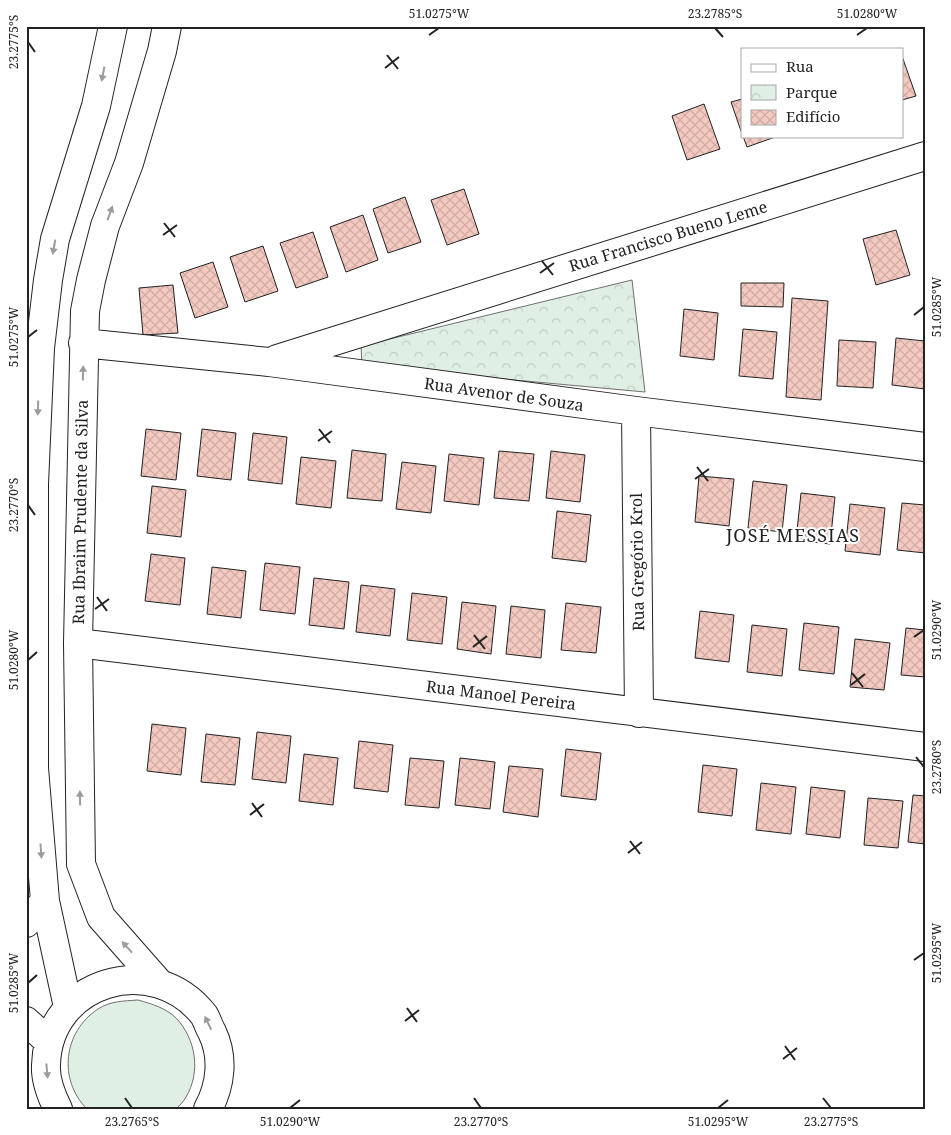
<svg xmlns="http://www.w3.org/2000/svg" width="951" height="1135" font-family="'Noto Serif',serif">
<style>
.grass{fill:#e0efe3;stroke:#6f6f6f}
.park{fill:url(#park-crowns);stroke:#6f6f6f}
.building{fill:url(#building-cross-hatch);stroke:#222}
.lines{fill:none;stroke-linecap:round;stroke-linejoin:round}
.minor-casing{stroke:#222;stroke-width:30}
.minor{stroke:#fff;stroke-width:28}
.oneway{fill:#9c9c9c}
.ticks{fill:none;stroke:#222;stroke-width:2}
.labels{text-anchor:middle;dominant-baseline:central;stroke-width:4;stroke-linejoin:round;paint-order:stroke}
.street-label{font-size:16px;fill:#222;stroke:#fff}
.neighbourhood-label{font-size:18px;letter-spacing:1px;fill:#222;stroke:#fff}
.neatline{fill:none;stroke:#222;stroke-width:2}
.ticks-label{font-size:12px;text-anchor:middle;fill:#222}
</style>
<defs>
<pattern id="park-crowns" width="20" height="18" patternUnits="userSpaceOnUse" patternTransform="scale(1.25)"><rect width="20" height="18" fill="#e0efe3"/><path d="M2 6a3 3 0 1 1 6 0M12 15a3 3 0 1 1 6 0" fill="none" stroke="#c0cdc2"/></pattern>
<pattern id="building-cross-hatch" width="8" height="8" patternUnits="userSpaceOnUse" patternTransform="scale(1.25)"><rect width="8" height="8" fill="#f3c9c0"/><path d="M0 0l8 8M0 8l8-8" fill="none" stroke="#d0aca5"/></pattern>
</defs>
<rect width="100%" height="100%" fill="#fff"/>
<!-- grass -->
<path class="grass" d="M138,1000C152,1004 166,1008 176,1018C196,1039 201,1072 186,1097C184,1101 180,1105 176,1109H87C58,1080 63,1032 98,1009C110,1001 124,1001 138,1000Z"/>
<!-- park -->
<path class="park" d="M632,280L645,392L362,366L361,346Z"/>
<!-- building -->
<path class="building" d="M902,56L916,96L902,100Z
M742,99V134L731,102Z
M704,104L720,149L687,160L672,116Z
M743,136H778L747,147Z
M464,189L479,234L447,245L431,200Z
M405,197L421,242L388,253L373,209Z
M363,215L378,260L346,272L330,227Z
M896,230L910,275L876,285L863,239Z
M313,232L328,277L296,288L280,243Z
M263,246L278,291L245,302L230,257Z
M213,262L228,307L195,318L180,273Z
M741,283H784L783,307L741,306Z
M173,285L178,333L143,335L139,288Z
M792,298L828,301L821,400L786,397Z
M684,309L718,313L714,360L680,356Z
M743,329L777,332L773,379L739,376Z
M896,338L925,341V389L892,385Z
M839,340L876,342L873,388L837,386Z
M146,429L181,433L176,480L141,476Z
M202,429L236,433L231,480L197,476Z
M253,433L287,437L282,484L248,480Z
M352,450L386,454L382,501L347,498Z
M499,451L534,454L529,501L494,498Z
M551,451L585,455L580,502L546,498Z
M449,454L484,458L479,505L444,501Z
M301,457L336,461L331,508L296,504Z
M402,462L436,466L431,513L396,509Z
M699,476L734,479L729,526L695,522Z
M753,481L787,485L782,532L748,528Z
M152,486L186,490L181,537L147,533Z
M801,493L835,497L830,544L796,540Z
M902,503L925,505V553L897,550Z
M850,504L885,508L880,555L845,551Z
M557,511L591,515L586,562L552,558Z
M151,554L185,558L180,605L145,601Z
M265,563L300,567L295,614L260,610Z
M212,567L246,571L241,618L207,614Z
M314,578L349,582L344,629L309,625Z
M361,585L395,589L390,636L356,632Z
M412,593L447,597L442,644L407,640Z
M462,602L496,606L491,654L457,649Z
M566,603L601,607L596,653L561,650Z
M511,606L545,610L541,658L506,654Z
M700,611L734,615L729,662L695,658Z
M804,623L839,627L834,674L799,670Z
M752,625L787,629L782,676L747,672Z
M906,628L925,630V677L901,675Z
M855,639L890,643L884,690L850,687Z
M152,724L186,728L181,775L147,771Z
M257,732L291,736L286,783L252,779Z
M206,734L240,738L235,785L201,782Z
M359,741L393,745L388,792L354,788Z
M566,749L601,753L596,800L561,796Z
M304,754L338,758L333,805L299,801Z
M410,758L444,761L439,808L405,805Z
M460,758L495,762L490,809L455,805Z
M703,765L737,769L732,816L698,812Z
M509,766L543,769L538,817L503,812Z
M761,783L796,787L791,834L756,830Z
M811,787L845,791L840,838L806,834Z
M913,795L925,796V844L908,842Z
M868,798L903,801L898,848L864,845Z"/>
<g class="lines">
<defs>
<path id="minor" d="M83,343L269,362L636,411L925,447
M277,359L925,156
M636,411L639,713
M78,643L925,747
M26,923L45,901
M159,983L101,917L81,864L78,643L85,311L91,280L105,226L129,163L162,51L167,26
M68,1007L45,901L34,768V484L40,348L48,280L55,239L96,106L113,26
M26,1021L49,1042
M58,1109C51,1095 45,1080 46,1065C48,981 153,950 204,1015C207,1020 209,1027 212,1032C224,1057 221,1085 208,1109"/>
</defs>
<!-- minor casing -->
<use href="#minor" class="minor-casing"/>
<!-- minor -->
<use href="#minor" class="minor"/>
</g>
<!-- one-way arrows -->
<defs><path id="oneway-solid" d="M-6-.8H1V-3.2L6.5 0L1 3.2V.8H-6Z" transform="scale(1.25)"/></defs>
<g class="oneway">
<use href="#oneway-solid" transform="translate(103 74) rotate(101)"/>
<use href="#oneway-solid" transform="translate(110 213) rotate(-70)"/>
<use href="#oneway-solid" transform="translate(54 247) rotate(100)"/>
<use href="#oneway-solid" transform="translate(83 373) rotate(-89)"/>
<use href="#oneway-solid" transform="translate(38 408) rotate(92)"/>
<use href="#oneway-solid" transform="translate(80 798) rotate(-91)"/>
<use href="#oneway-solid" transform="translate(41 851) rotate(86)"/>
<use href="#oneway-solid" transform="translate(127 947) rotate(-132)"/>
<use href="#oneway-solid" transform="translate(208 1023) rotate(-116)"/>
<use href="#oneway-solid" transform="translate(47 1071) rotate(85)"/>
</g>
<!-- ticks -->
<path class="ticks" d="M715,28L723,37M429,35L439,28M857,35L867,28M28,42L35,52M387,55L398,69M385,68L399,57M164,223L175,237M163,235L177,225M542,261L553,275M540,273L554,263M914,315L924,307M28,337L37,330M319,429L330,443M318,441L332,431M697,467L708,481M695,479L709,469M28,505L35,515M97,597L107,611M95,609L109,599M474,635L485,649M914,637L924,630M473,647L487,636M28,660L37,652M852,673L863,687M851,685L865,674M916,757L924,767M252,803L262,817M250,815L264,804M630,841L640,854M628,853L642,842M914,960L924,953M28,983L37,975M407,1008L417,1022M405,1021L419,1010M785,1046L795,1060M783,1059L797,1048M125,1098L132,1108M474,1098L481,1108M823,1098L831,1108M290,1108L300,1100M718,1108L728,1100"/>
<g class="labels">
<!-- street labels -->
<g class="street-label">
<text transform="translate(668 236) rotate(-17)">Rua Francisco Bueno Leme</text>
<text transform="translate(504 394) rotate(8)">Rua Avenor de Souza</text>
<text transform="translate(80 512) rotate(-89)">Rua Ibraim Prudente da Silva</text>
<text transform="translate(637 562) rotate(-91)">Rua Gregório Krol</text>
<text transform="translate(501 695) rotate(7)">Rua Manoel Pereira</text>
</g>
<!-- neighbourhood labels -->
<g class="neighbourhood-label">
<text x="793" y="535">JOSÉ MESSIAS</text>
</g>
</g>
<!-- border -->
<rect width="951" height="1135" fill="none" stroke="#ffffff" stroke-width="55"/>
<!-- legend -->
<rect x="741" y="48" width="162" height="90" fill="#ffffff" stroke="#a7a7a7"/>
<rect x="751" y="64" width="25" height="8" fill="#ffffff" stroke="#a7a7a7"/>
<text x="786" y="72" font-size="15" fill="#222222">Rua</text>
<rect x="751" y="85" width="25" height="15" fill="url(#park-crowns)" stroke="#a7a7a7"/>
<text x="786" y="98" font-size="15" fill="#222222">Parque</text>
<rect x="751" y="110" width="25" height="15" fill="url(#building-cross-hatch)" stroke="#a7a7a7"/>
<text x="786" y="122" font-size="15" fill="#222222">Edifício</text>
<rect x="28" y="28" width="896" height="1080" class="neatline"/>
<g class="ticks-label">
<text x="439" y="18">51.0275°W</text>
<text x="715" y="18">23.2785°S</text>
<text x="867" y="18">51.0280°W</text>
<text transform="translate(14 42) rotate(-90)" y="4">23.2775°S</text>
<text transform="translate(937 307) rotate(-90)" y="4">51.0285°W</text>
<text transform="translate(14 337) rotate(-90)" y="4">51.0275°W</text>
<text transform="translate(14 505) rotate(-90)" y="4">23.2770°S</text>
<text transform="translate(937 630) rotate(-90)" y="4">51.0290°W</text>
<text transform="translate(14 660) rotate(-90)" y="4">51.0280°W</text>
<text transform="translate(937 767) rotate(-90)" y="4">23.2780°S</text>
<text transform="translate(937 953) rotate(-90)" y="4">51.0295°W</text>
<text transform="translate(14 983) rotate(-90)" y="4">51.0285°W</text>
<text x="132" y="1126">23.2765°S</text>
<text x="290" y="1126">51.0290°W</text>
<text x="481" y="1126">23.2770°S</text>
<text x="718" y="1126">51.0295°W</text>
<text x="831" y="1126">23.2775°S</text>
</g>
</svg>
